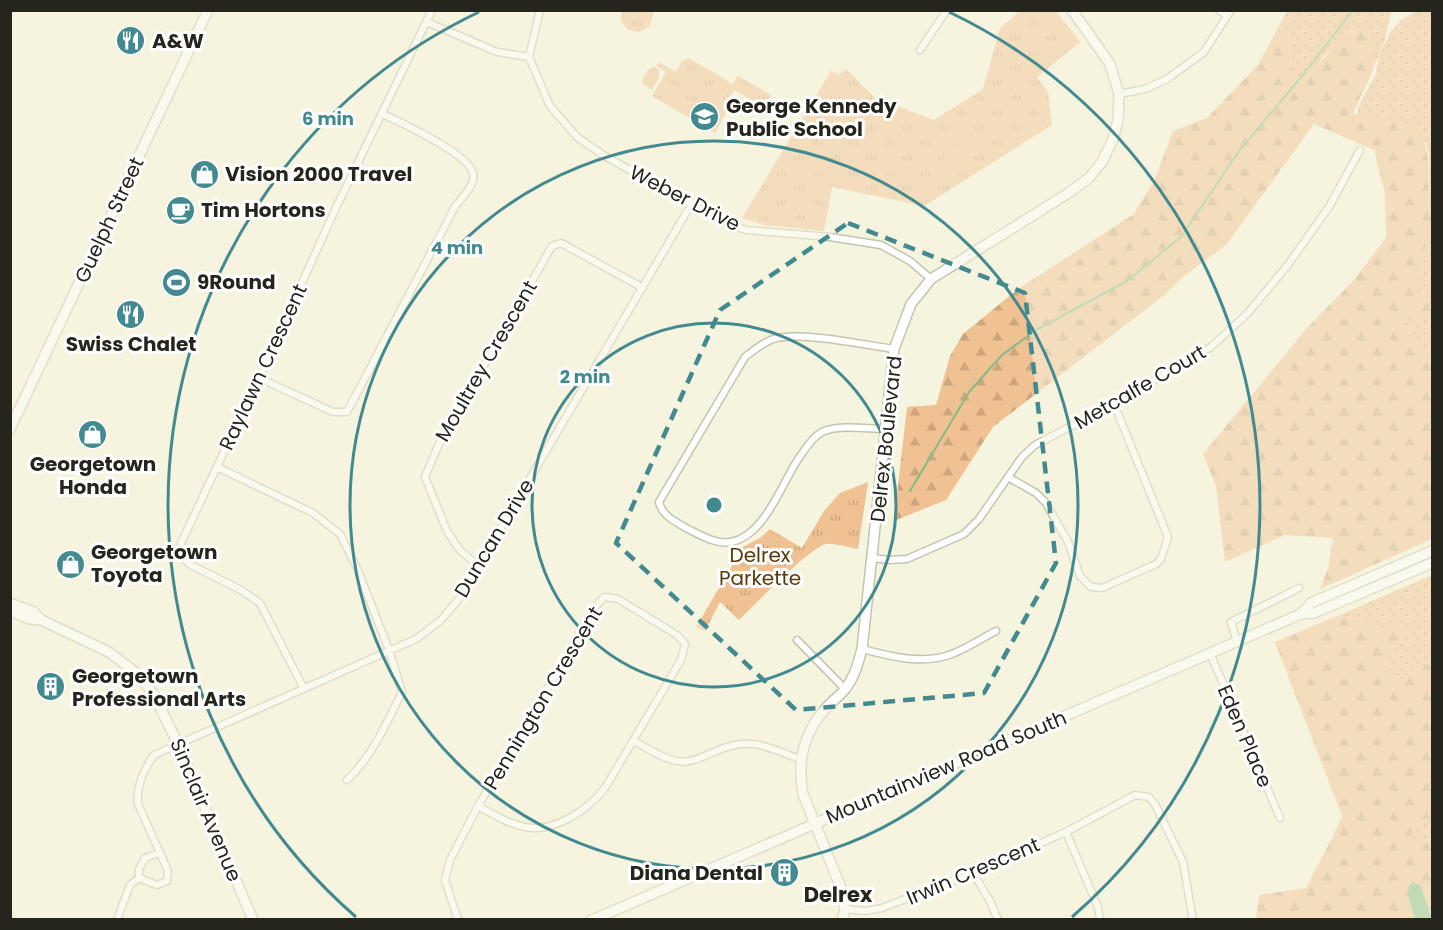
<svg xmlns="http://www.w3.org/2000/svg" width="1443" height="930" font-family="Poppins,sans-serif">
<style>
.grass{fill:url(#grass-dots)}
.forest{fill:url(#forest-firs)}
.park{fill:url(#park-tufts)}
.garden{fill:#efc193}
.water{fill:#86ba85}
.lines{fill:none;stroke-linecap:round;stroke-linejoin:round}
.stream{stroke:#86ba85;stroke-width:2}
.street-casing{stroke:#c5c4af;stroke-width:9}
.secondary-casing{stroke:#c5c4af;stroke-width:12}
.primary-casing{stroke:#c5c4af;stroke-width:12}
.street{stroke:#fff;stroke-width:6}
.secondary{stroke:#fff;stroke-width:9}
.primary{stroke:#fff;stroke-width:9}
.marked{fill:none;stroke:#438a90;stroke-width:4.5;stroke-dasharray:12 8;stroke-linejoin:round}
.ring{fill:none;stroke:#438a90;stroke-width:3}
.labels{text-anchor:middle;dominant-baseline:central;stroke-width:6;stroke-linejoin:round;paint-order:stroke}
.poi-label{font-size:20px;font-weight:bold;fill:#26251d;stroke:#fff;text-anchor:start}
.street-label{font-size:20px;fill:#26251d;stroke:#fff}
.park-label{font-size:20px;fill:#5a370c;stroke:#fff}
.neighbourhood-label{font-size:21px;font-weight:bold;fill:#26251d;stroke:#fff}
.centre{fill:#438a90;stroke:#fff;stroke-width:3}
.ring-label{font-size:18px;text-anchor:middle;font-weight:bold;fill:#438a90;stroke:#fff;stroke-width:6;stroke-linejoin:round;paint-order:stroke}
</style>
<defs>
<pattern id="grass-dots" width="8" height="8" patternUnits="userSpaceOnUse" patternTransform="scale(1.5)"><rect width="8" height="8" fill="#efc193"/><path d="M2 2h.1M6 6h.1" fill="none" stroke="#cda67e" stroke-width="1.8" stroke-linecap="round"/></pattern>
<pattern id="forest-firs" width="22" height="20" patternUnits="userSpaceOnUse" patternTransform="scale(1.5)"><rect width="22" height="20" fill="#efc193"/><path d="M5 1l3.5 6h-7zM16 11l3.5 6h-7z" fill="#cda67e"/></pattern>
<pattern id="park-tufts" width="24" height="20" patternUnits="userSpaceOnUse" patternTransform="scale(1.5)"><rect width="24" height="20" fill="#efc193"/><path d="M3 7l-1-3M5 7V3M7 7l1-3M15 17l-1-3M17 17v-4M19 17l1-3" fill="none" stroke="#cda67e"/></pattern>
</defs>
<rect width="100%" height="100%" fill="#f5f4de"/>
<!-- grass -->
<path class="grass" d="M1287,11H1391L1385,40L1375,64L1370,37L1352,32L1324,56L1310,76L1299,85C1296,81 1293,76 1292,72C1288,56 1296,35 1279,26Z
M1416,11H1432V216C1422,196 1437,154 1422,138C1417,132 1408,128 1402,125C1399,123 1397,120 1394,119C1392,119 1359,115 1357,115L1360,103L1376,74L1379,56L1390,33L1400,21Z
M1427,239H1432V291L1415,296L1411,289L1421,275Z
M1432,312V352L1420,351L1407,320L1424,317Z
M1432,575V661C1422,665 1415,672 1406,676C1398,679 1387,674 1385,666C1384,663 1385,659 1386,656L1404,638L1377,631L1371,623L1340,615Z
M1428,817H1432C1432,833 1437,837 1420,844L1411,838V829L1418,821Z"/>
<!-- forest -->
<path class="forest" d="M1279,26C1296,35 1288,55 1292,72C1293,76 1296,81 1299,85C1323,64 1331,42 1362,27C1390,61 1365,81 1353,114C1367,117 1392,116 1404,122C1436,137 1427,173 1428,202C1429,207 1430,210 1432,215C1434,222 1433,231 1432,239L1427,240L1421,275L1411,289L1415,296L1432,291V312L1424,317L1407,321L1420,350L1432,352V539L1320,589L1328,568L1333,538L1285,535L1225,562L1216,486L1203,454L1307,328L1353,281L1386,238L1385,194L1374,150L1314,124L1226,245L1184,276L1163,296L993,427L946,500L894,521L907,407L936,405L950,356L963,334L1018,289L1134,214L1155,179L1173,131L1207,118L1258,65Z
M1339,615L1371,623L1377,631L1385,626L1400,624L1404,638L1386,656C1385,668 1391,682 1406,676C1415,672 1422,665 1432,661V817L1418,821L1411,829V838L1419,844L1430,840L1432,837V916L1421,886L1408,896L1415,919L1256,920L1259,895L1306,888C1318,863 1332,841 1342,816L1275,642Z"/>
<!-- park -->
<path class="park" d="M622,11H654L650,26L639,32L628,30L620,20Z
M1020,11H1056L1080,42L1037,77L1048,92L1052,125L924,206L832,187L824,231L764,225L742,218L831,71L839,75L846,69L875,98L934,120L983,89L1000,28Z
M689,58L733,84L738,76L771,95L764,107L734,90L723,108L727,111L715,133L652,96L666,72L656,66L659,62L676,72L682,61Z
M654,67L659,70V78L652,90L643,84L642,80L648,70Z
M868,482L858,549C849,548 836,543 826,544C813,545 752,607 739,620L720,602L705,631L696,627L743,547L760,538L770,529L802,548L824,511L840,493Z"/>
<!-- garden -->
<path class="garden" d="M848,97L867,111L871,122C863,144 833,151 830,121Z
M956,123L958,126L961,124L975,147L973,149L975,152L968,156L967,153L964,154L950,131L952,130L950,126Z
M941,132L943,135L945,134L960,157L957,159L959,162L953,165L951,162L949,164L934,141L937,139L935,136Z"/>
<!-- water -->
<path class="water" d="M1413,882L1421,886L1432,919H1415L1408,896L1409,886Z"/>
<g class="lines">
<!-- stream -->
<path class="stream" d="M910,491L969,392L1002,355L1036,330L1127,281L1181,237L1239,151L1307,70L1353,10"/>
<defs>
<path id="street" d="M540,10L529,57L550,106L577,137L603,155L723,222L746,230L830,237L881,245L910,261L931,279
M1219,10L1227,16
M427,22L497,52L529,57
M920,50L947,10
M1119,94L1145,89L1167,79L1204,52L1231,10
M259,378L333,412H347L456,205C463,197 476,184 473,173C468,153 401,123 383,114
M886,429C866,429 840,424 822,432C814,436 808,445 803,452C783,478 767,535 731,542C717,545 700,535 688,529C676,522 662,516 659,502L745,357C754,350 762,343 773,339C800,331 864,345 894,349
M217,467L313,513L340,534L357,568L389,650L402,692C387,722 372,757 347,780
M1008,477L1036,493L1046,503L1068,542L1080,576L1091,587L1102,588L1156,564L1161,559L1168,537L1114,404
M873,558L888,560L907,559L964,534L979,519L1022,457L1035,445L1114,404L1211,347L1247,314L1287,266L1329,207L1360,150
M478,566L459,549L447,531L425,477L438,446L552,246L561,243L643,288
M797,640L845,689
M1237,642L1231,622L1299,588
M862,649C890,656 917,664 946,656C963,651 980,639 996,631
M1210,653L1280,818
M303,687L260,603L241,590L189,564L180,554L181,543L259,378L334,212L432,10
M634,741C651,750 673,767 694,760C710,755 724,745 742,744C762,742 782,753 800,759
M1066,832L1098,907L1100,920
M973,873L990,901L998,920
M139,878L157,885L167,881L168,871L138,804C136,785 144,770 154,755L416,639L440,621L459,599L692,203
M139,878V869L145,858L159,853
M845,909L865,911L882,908L973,873L1066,832L1135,795L1149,797L1156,806L1183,862L1193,920
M117,920L130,885L139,878
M458,920L445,880L450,860L478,806L596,606L604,597L618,599L677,635L685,644L681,660L605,788C587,810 555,833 525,827C508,824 493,814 478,806"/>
<path id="secondary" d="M10,603L34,612L41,620
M10,611L30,619L41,620L109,652L140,676L154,695L178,744L253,920
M1301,614L1311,603L1432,551
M592,920L1301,614L1314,613L1432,563
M842,920L845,909L843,893L803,794C797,762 804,732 826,708C832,701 841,695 846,688C855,676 858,663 862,649L894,349L911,304L931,279L1067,194L1089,178L1102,162L1113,139L1118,120L1119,94L1110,64L1072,10"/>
<path id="primary" d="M10,429L208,10"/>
</defs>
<!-- street casing -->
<use href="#street" class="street-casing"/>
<!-- secondary casing -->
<use href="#secondary" class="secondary-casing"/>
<!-- primary casing -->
<use href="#primary" class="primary-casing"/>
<!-- street -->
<use href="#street" class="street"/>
<!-- secondary -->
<use href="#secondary" class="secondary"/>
<!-- primary -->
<use href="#primary" class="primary"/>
</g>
<!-- marked area -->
<path d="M0 0H1443V930H0ZM848,223L1025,293L1056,563L984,693L796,710L616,543L720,310Z" fill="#f5f4de" fill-opacity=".55" fill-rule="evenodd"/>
<path class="marked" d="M848,223L1025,293L1056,563L984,693L796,710L616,543L720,310Z"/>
<!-- distance rings -->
<g class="ring">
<circle cx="714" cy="505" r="182"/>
<circle cx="714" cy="505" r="364"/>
<path d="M356 917A546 546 0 0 1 479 12M949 12A546 546 0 0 1 1072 917"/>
</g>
<!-- icons -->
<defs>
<symbol id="restaurant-disc" viewBox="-11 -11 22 22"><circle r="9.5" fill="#438a90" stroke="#fff"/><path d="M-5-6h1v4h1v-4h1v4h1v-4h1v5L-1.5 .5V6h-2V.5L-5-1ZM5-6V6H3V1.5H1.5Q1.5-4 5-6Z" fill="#fff"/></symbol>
<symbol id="school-disc" viewBox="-11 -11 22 22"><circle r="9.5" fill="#438a90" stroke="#fff"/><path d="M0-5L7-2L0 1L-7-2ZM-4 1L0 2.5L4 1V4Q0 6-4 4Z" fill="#fff"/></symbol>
<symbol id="shop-disc" viewBox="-11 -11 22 22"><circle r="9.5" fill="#438a90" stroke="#fff"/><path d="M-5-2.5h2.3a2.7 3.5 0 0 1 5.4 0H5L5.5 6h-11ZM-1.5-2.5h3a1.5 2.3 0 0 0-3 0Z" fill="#fff"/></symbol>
<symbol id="cafe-disc" viewBox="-11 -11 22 22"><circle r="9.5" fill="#438a90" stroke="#fff"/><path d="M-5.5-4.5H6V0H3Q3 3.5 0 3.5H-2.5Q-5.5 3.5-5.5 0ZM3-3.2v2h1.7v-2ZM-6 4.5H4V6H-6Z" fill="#fff"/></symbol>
<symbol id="stadium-disc" viewBox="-11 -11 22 22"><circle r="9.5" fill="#438a90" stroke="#fff"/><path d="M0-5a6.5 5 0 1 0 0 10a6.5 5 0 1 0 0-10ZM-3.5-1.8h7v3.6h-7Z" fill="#fff"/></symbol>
<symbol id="building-disc" viewBox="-11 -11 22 22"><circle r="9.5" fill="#438a90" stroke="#fff"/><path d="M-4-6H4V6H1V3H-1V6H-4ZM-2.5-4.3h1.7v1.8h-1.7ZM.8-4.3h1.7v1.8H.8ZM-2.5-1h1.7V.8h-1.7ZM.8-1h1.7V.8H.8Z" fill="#fff"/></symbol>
</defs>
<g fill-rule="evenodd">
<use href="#restaurant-disc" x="114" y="24" width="33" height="33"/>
<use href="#school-disc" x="688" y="100" width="33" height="33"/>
<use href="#shop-disc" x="188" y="158" width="33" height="33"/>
<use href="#cafe-disc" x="164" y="194" width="33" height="33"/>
<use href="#stadium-disc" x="160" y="266" width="33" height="33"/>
<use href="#restaurant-disc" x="114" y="298" width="33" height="33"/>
<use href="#shop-disc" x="76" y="418" width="33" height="33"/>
<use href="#shop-disc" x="54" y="548" width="33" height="33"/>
<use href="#building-disc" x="34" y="670" width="33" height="33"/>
<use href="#building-disc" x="768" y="856" width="33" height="33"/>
</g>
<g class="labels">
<!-- poi labels -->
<g class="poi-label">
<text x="152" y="41">A&amp;W</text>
<text x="726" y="106">George Kennedy<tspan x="726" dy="23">Public School</tspan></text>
<text x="225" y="174">Vision 2000 Travel</text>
<text x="201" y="210">Tim Hortons</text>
<text x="197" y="282">9Round</text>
<text x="131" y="344" text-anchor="middle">Swiss Chalet</text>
<text x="93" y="464" text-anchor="middle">Georgetown<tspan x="93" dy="23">Honda</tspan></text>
<text x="91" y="552">Georgetown<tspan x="91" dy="23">Toyota</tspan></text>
<text x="72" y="676">Georgetown<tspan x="72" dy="23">Professional Arts</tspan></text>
<text x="763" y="873" text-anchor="end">Diana Dental</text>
</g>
<!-- street labels -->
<g class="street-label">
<text transform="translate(685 198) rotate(27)">Weber Drive</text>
<text transform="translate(109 220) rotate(-65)">Guelph Street</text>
<text transform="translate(486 361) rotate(-60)">Moultrey Crescent</text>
<text transform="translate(263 367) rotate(-65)">Raylawn Crescent</text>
<text transform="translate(1140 387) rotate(-30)">Metcalfe Court</text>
<text transform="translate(886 439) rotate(-84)">Delrex Boulevard</text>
<text transform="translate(494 538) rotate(-59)">Duncan Drive</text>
<text transform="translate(543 698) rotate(-59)">Pennington Crescent</text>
<text transform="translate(1245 736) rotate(67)">Eden Place</text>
<text transform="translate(946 767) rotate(-23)">Mountainview Road South</text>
<text transform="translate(206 810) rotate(67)">Sinclair Avenue</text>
<text transform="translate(973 871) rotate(-23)">Irwin Crescent</text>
</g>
<!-- park labels -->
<g class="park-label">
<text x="760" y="555">Delrex<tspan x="760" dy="23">Parkette</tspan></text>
</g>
<!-- neighbourhood labels -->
<g class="neighbourhood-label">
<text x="838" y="894">Delrex</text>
</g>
</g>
<circle cx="714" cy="505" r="9" class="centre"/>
<g class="ring-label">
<text x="328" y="125">6 min</text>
<text x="457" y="254">4 min</text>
<text x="585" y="383">2 min</text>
</g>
<!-- border -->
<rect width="1443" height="930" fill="none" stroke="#26251d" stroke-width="24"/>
</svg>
